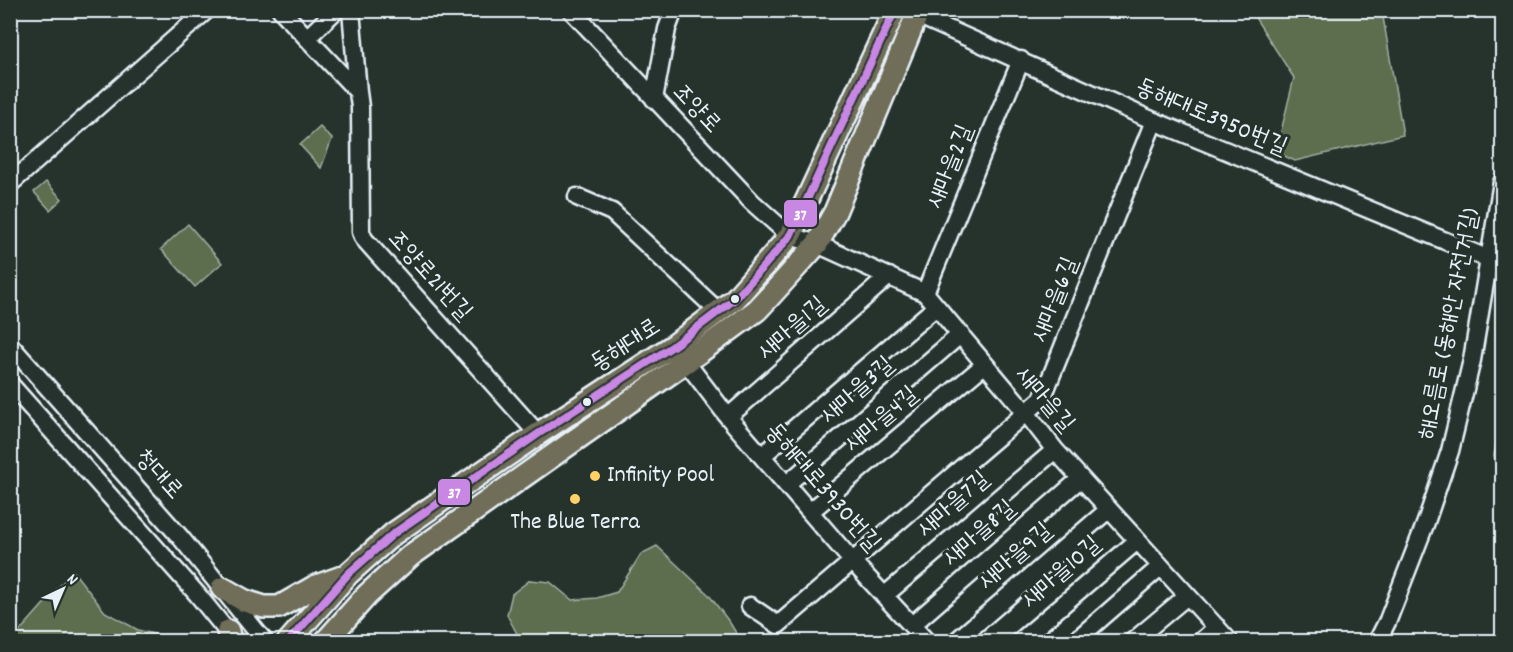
<svg xmlns="http://www.w3.org/2000/svg" width="1513" height="652" font-family="Dekko,'Poor Story',sans-serif">
<style>
.green{fill:#5d6e50;stroke:#a2b0a4;stroke-width:1.5}
.lines{fill:none;stroke-linecap:round;stroke-linejoin:round}
.minor-casing{stroke:#e8f1f8;stroke-width:21}
.major-casing{stroke:#e8f1f8;stroke-width:26}
.minor{stroke:#26332d;stroke-width:16}
.major{stroke:#706e59;stroke-width:21}
.bus-1-casing{stroke:#26332d;stroke-width:12}
.bus-1{stroke:#c787e3;stroke-width:8}
.bus-dot{fill:#e8f1f8;stroke:#26332d;stroke-width:2}
.poi-dot{fill:#ffd166;stroke:#26332d;stroke-width:2}
.labels{text-anchor:middle;dominant-baseline:central;stroke-width:6;stroke-linejoin:round;paint-order:stroke}
.street-label{font-size:24px;fill:#e8f1f8;stroke:#26332d}
.poi-label{font-size:24px;fill:#e8f1f8;stroke:#26332d;text-anchor:start}
.line-badge{stroke:#26332d;stroke-width:2}
.badge-label{font-size:16px;text-anchor:middle;font-weight:bold;fill:#fff}
</style>
<rect width="100%" height="100%" fill="#26332d"/>
<filter id="ink" filterUnits="userSpaceOnUse"><feTurbulence type="fractalNoise" baseFrequency=".0167" numOctaves="2"/><feDisplacementMap in="SourceGraphic" scale="12" xChannelSelector="R" yChannelSelector="G"/><feConvolveMatrix kernelMatrix="1 2 1 2 8 2 1 2 1" color-interpolation-filters="sRGB"/></filter>
<g filter="url(#ink)">
<!-- green -->
<path class="green" d="M1254,11H1382L1403,135L1295,161L1276,152L1294,78L1254,16Z
M320,127L332,139L321,168L300,145Z
M46,182L62,199L50,210L34,192Z
M188,224L222,263L195,287L161,249Z
M1502,416V493L1494,455Z
M657,546L709,595L730,623L741,641H521L507,615L512,594L530,580L550,582L572,600L597,598L617,592L641,554Z
M73,571L105,612L138,630L177,640V641H11Z"/>
<g class="lines">
<defs>
<path id="minor" d="M281,10L307,38
M336,10L307,38L358,92L360,107L361,232L364,239L538,434
M351,10L358,92
M571,10L752,202L790,236L817,244L925,293L1027,414L1055,450L1230,642
M917,15L1154,121L1489,259
M654,99L667,29L674,10
M10,184L207,10
M577,197L612,212L719,312
M925,293L1021,60
M10,345L181,538L265,642
M686,362L728,417L853,562L927,642
M10,384L197,594L235,641
M728,417L889,276
M762,456L936,307
M787,484L961,334
M811,511L984,365
M884,596L1055,450
M750,606L778,625L1042,399L1154,121
M912,625L1080,479
M955,642L1108,510
M1019,642L1137,541
M1074,642L1160,567
M1132,642L1187,596
M1200,642L1217,627
M1377,642L1388,620L1426,522L1450,451L1472,360L1502,182"/>
<path id="major" d="M222,588L245,601L264,607H279L314,587L342,577
M228,631L230,642
M288,642L348,574L393,534L538,434L673,346L735,299L790,236L895,10
M325,642L367,595L410,556L686,362L757,310L771,295L817,244L835,212L919,10"/>
</defs>
<!-- minor casing -->
<use href="#minor" class="minor-casing"/>
<!-- major casing -->
<use href="#major" class="major-casing"/>
<!-- minor -->
<use href="#minor" class="minor"/>
<!-- major -->
<use href="#major" class="major"/>
<defs>
<path id="bus-1" d="M288,642L348,574L393,534L538,434L673,346L735,299L790,236L895,10"/>
</defs>
<!-- bus-1 casing -->
<use href="#bus-1" class="bus-1-casing"/>
<!-- bus-1 -->
<use href="#bus-1" class="bus-1"/>
</g>
</g>
<!-- markers -->
<g class="bus-dot">
<circle cx="735" cy="299" r="5"/>
<circle cx="587" cy="402" r="5"/>
</g>
<g class="poi-dot">
<circle cx="595" cy="476" r="6"/>
<circle cx="575" cy="499" r="6"/>
</g>
<g class="labels">
<!-- street labels -->
<g class="street-label">
<text transform="translate(696 109) rotate(47)">조양로</text>
<text transform="translate(1211 118) rotate(23)">동해대로3950번길</text>
<text transform="translate(951 167) rotate(-68)">새마을2길</text>
<text transform="translate(429 276) rotate(48)">조양로21번길</text>
<text transform="translate(1056 300) rotate(-68)">새마을6길</text>
<text transform="translate(1450 324) rotate(-79)">해오름로 (동해안 자전거길)</text>
<text transform="translate(793 329) rotate(-41)">새마을1길</text>
<text transform="translate(626 346) rotate(-33)">동해대로</text>
<text transform="translate(858 391) rotate(-41)">새마을3길</text>
<text transform="translate(1044 400) rotate(50)">새마을길</text>
<text transform="translate(882 420) rotate(-40)">새마을4길</text>
<text transform="translate(158 475) rotate(48)">청대로</text>
<text transform="translate(822 488) rotate(49)">동해대로3930번길</text>
<text transform="translate(954 505) rotate(-41)">새마을7길</text>
<text transform="translate(980 534) rotate(-41)">새마을8길</text>
<text transform="translate(1016 557) rotate(-41)">새마을9길</text>
<text transform="translate(1062 573) rotate(-41)">새마을10길</text>
</g>
<!-- poi labels -->
<g class="poi-label">
<text x="607" y="476">Infinity Pool</text>
<text x="575" y="523" text-anchor="middle">The Blue Terra</text>
</g>
</g>
<g class="line-badge">
<rect x="783" y="199" width="35" height="29" rx="6" fill="#c787e3"/>
<rect x="437" y="478" width="34" height="28" rx="6" fill="#c787e3"/>
</g>
<g class="badge-label">
<text x="800" y="220">37</text>
<text x="454" y="498">37</text>
</g>
<!-- margin -->
<rect width="1513" height="652" fill="none" stroke="#26332d" stroke-width="36"/>
<rect x="18" y="18" width="1477" height="616" fill="none" stroke="#e8f1f8" stroke-width="2" filter="url(#ink)"/>
<!-- north arrow -->
<g transform="translate(63 589) rotate(44)" stroke="#26332d" stroke-width="4.5" paint-order="stroke">
<path d="M0-4.5L10 22L0 15L-10 22Z" fill="#e8f1f8"/>
<text y="-9" font-size="16" font-weight="bold" text-anchor="middle" fill="#e8f1f8">N</text>
</g>
</svg>
